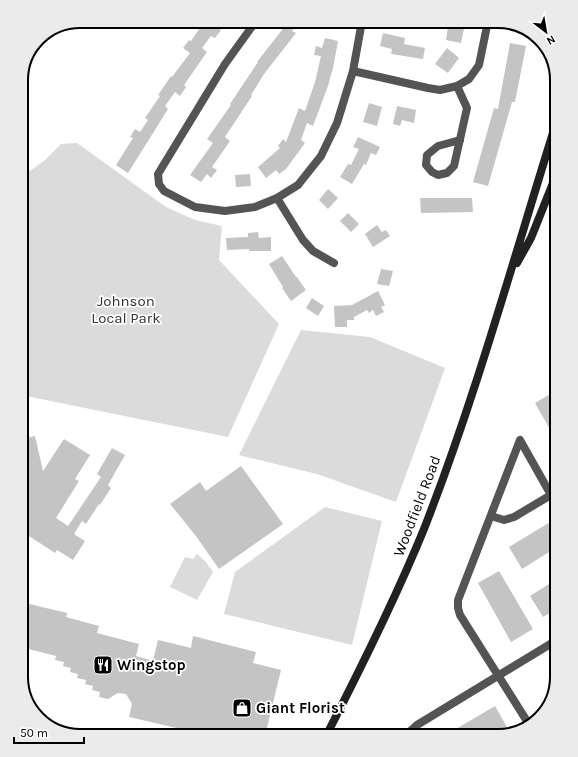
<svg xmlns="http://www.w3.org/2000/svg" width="578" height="757" font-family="Karla,sans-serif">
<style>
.green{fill:#dbdbdb}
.building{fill:#c4c4c4}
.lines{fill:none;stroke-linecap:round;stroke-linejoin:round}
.minor{stroke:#545454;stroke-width:8}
.secondary{stroke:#212121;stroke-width:8}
.labels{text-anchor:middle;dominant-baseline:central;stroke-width:3.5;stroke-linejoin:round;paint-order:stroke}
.park-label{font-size:15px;fill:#323232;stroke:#fff}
.street-label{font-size:15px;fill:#000;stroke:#fff}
.poi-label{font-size:15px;font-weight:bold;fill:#000;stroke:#fff;text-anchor:start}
.rim{fill:none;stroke:#000;stroke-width:2}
</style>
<rect width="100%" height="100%" fill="#fff"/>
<!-- green -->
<path class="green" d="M77,143L166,207L195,220L222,226L219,260L279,324L228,437L21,395V177L44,161L61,144Z
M301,330L370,337L445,368L396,502L317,474L239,455Z
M325,507L382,521L352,645L224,614L235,572Z
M197,554L205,561L213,572L197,600L170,587L185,557L193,559Z"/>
<!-- building -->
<path class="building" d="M191,21H220L216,26L221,30L215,38L211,36L202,48L207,52L184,85L186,87L180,96L175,92L165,106L168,109L128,173L116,165L133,138L130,137L135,129L140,132L148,120L145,118L160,96L158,95L171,76L172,77L190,53L183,48L189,40L191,41L200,28Z
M289,21H300L292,31L296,33L264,74L251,95L252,96L225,137L230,141L212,167L217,170L211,178L207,174L201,182L190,175L213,143L207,139L231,105L230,104L258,62H257Z
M449,21L465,24L461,43L446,40Z
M383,33L405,38L404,44L425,48L423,59L391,54L392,49L380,46Z
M325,38L338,41L333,68L328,86L313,126L307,123L301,140L305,143L286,169L279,174L276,170L266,178L258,167L280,148L278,146L283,139L286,142L299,108L305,111L315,82L321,56L314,55L316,46L322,48Z
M510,43L526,46L515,102H512L488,186L473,182L494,108L498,109Z
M447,48L459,58L448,73L435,64Z
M369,103L382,107L377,126L363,122Z
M397,106L416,110L414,123L402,120L400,126L393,124Z
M358,137L380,147L376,155L371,153L366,165L364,164L352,184L340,177L348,164L351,165L359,149L353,147Z
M250,174L251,186L236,187L235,175Z
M328,189L338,198L328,209L319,200Z
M420,198H472L473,212L421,213Z
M348,213L359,224L351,232L340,221Z
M377,225L382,232L386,230L390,236L373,247L365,234Z
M258,232L259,238L271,237V251H249V249L227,250L226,238L248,237V233Z
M282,256L296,277H297L306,290L291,301L282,288L283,287L269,264Z
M381,269L393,271L389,286L377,284Z
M378,291L385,305L381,307L384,312L376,316L373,310L369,313L367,310L354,317V320H347V327H335L334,306L352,305Z
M312,298L324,306L318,316L306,308Z
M557,390V442L535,403Z
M35,436L43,471L64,439L90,455L75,479L79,481L56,518L68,526L101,477L97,474L112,448L125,455L108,485L111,488L100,505L99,504L86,524L82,521L74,534L85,541L73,560L57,550L55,553L26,534L21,543V439Z
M241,466L283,524L219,569L196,536L170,504L200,482L206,491Z
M557,518V547L522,569L509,547Z
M499,571L533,629L511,642L478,583Z
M557,579V609L543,617L530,596Z
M21,602L67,613L66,617L99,626L97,633L139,644L136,656L153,661L158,640L191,648L193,636L256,652L253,663L281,670L265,736H240L223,732V736H211L129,717L132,704L126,694L118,693L108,699L99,697L100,692L92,690L93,686L85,684L86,680L77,678L78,674L70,672L71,668L63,666L64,662L55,660L56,656L21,647Z
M495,706L507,727L493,736H444Z"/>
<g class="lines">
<!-- minor -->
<path class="minor" d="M256,21L225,64L158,174L159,184L164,191L195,207L225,211L255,207L277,198L298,185L321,156L337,123L353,71L362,21
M353,71L428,88L440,90L457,86L469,79L479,65L488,21
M457,86L467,108L454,166L447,173L438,175L432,172L426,165L427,155L438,146L460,140
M277,198L303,240L313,251L334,263
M491,516L504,520L514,517L551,495L520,440L458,600V608L460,615L530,726
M528,723L540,716
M405,736L417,725L557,640"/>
<!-- secondary -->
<path class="secondary" d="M517,263L531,238L557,173
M326,736C361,668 395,600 424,529C476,396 514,257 557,120"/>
</g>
<!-- icons -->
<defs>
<symbol id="restaurant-square" viewBox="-11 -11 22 22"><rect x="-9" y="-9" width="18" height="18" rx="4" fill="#000" stroke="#fff"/><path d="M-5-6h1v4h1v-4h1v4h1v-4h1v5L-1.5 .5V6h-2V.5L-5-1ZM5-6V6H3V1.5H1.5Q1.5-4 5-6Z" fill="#fff"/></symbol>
<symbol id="shop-square" viewBox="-11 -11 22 22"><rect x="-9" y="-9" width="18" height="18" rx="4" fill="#000" stroke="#fff"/><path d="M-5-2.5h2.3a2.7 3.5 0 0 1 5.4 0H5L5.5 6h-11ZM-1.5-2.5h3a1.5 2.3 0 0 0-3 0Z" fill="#fff"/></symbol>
</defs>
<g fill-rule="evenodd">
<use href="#restaurant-square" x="92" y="654" width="22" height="22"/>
<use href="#shop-square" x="231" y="697" width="22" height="22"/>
</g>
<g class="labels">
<!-- park labels -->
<g class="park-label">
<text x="126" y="301">Johnson<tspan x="126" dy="17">Local Park</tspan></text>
</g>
<!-- street labels -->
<g class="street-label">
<text transform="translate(417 506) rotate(-69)">Woodfield Road</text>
</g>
<!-- poi labels -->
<g class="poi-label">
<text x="117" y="665">Wingstop</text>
<text x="256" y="708">Giant Florist</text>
</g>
</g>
<!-- crop -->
<path d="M0 0H578V757H0ZM80 28H498A52 52 0 0 1 550 80V677A52 52 0 0 1 498 729H80A52 52 0 0 1 28 677V80A52 52 0 0 1 80 28Z" fill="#ebebeb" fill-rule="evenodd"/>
<path class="rim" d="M80 28H498A52 52 0 0 1 550 80V677A52 52 0 0 1 498 729H80A52 52 0 0 1 28 677V80A52 52 0 0 1 80 28Z"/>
<!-- north arrow -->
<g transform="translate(546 32) rotate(149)" stroke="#ffffff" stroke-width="3" paint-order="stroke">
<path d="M0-3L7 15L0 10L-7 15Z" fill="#000000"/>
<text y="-6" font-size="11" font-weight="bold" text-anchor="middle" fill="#000000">N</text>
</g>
<!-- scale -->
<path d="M14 737v6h70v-6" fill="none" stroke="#000000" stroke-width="2"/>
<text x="20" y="737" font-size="12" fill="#000000" stroke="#ffffff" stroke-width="3" paint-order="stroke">50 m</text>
</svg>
